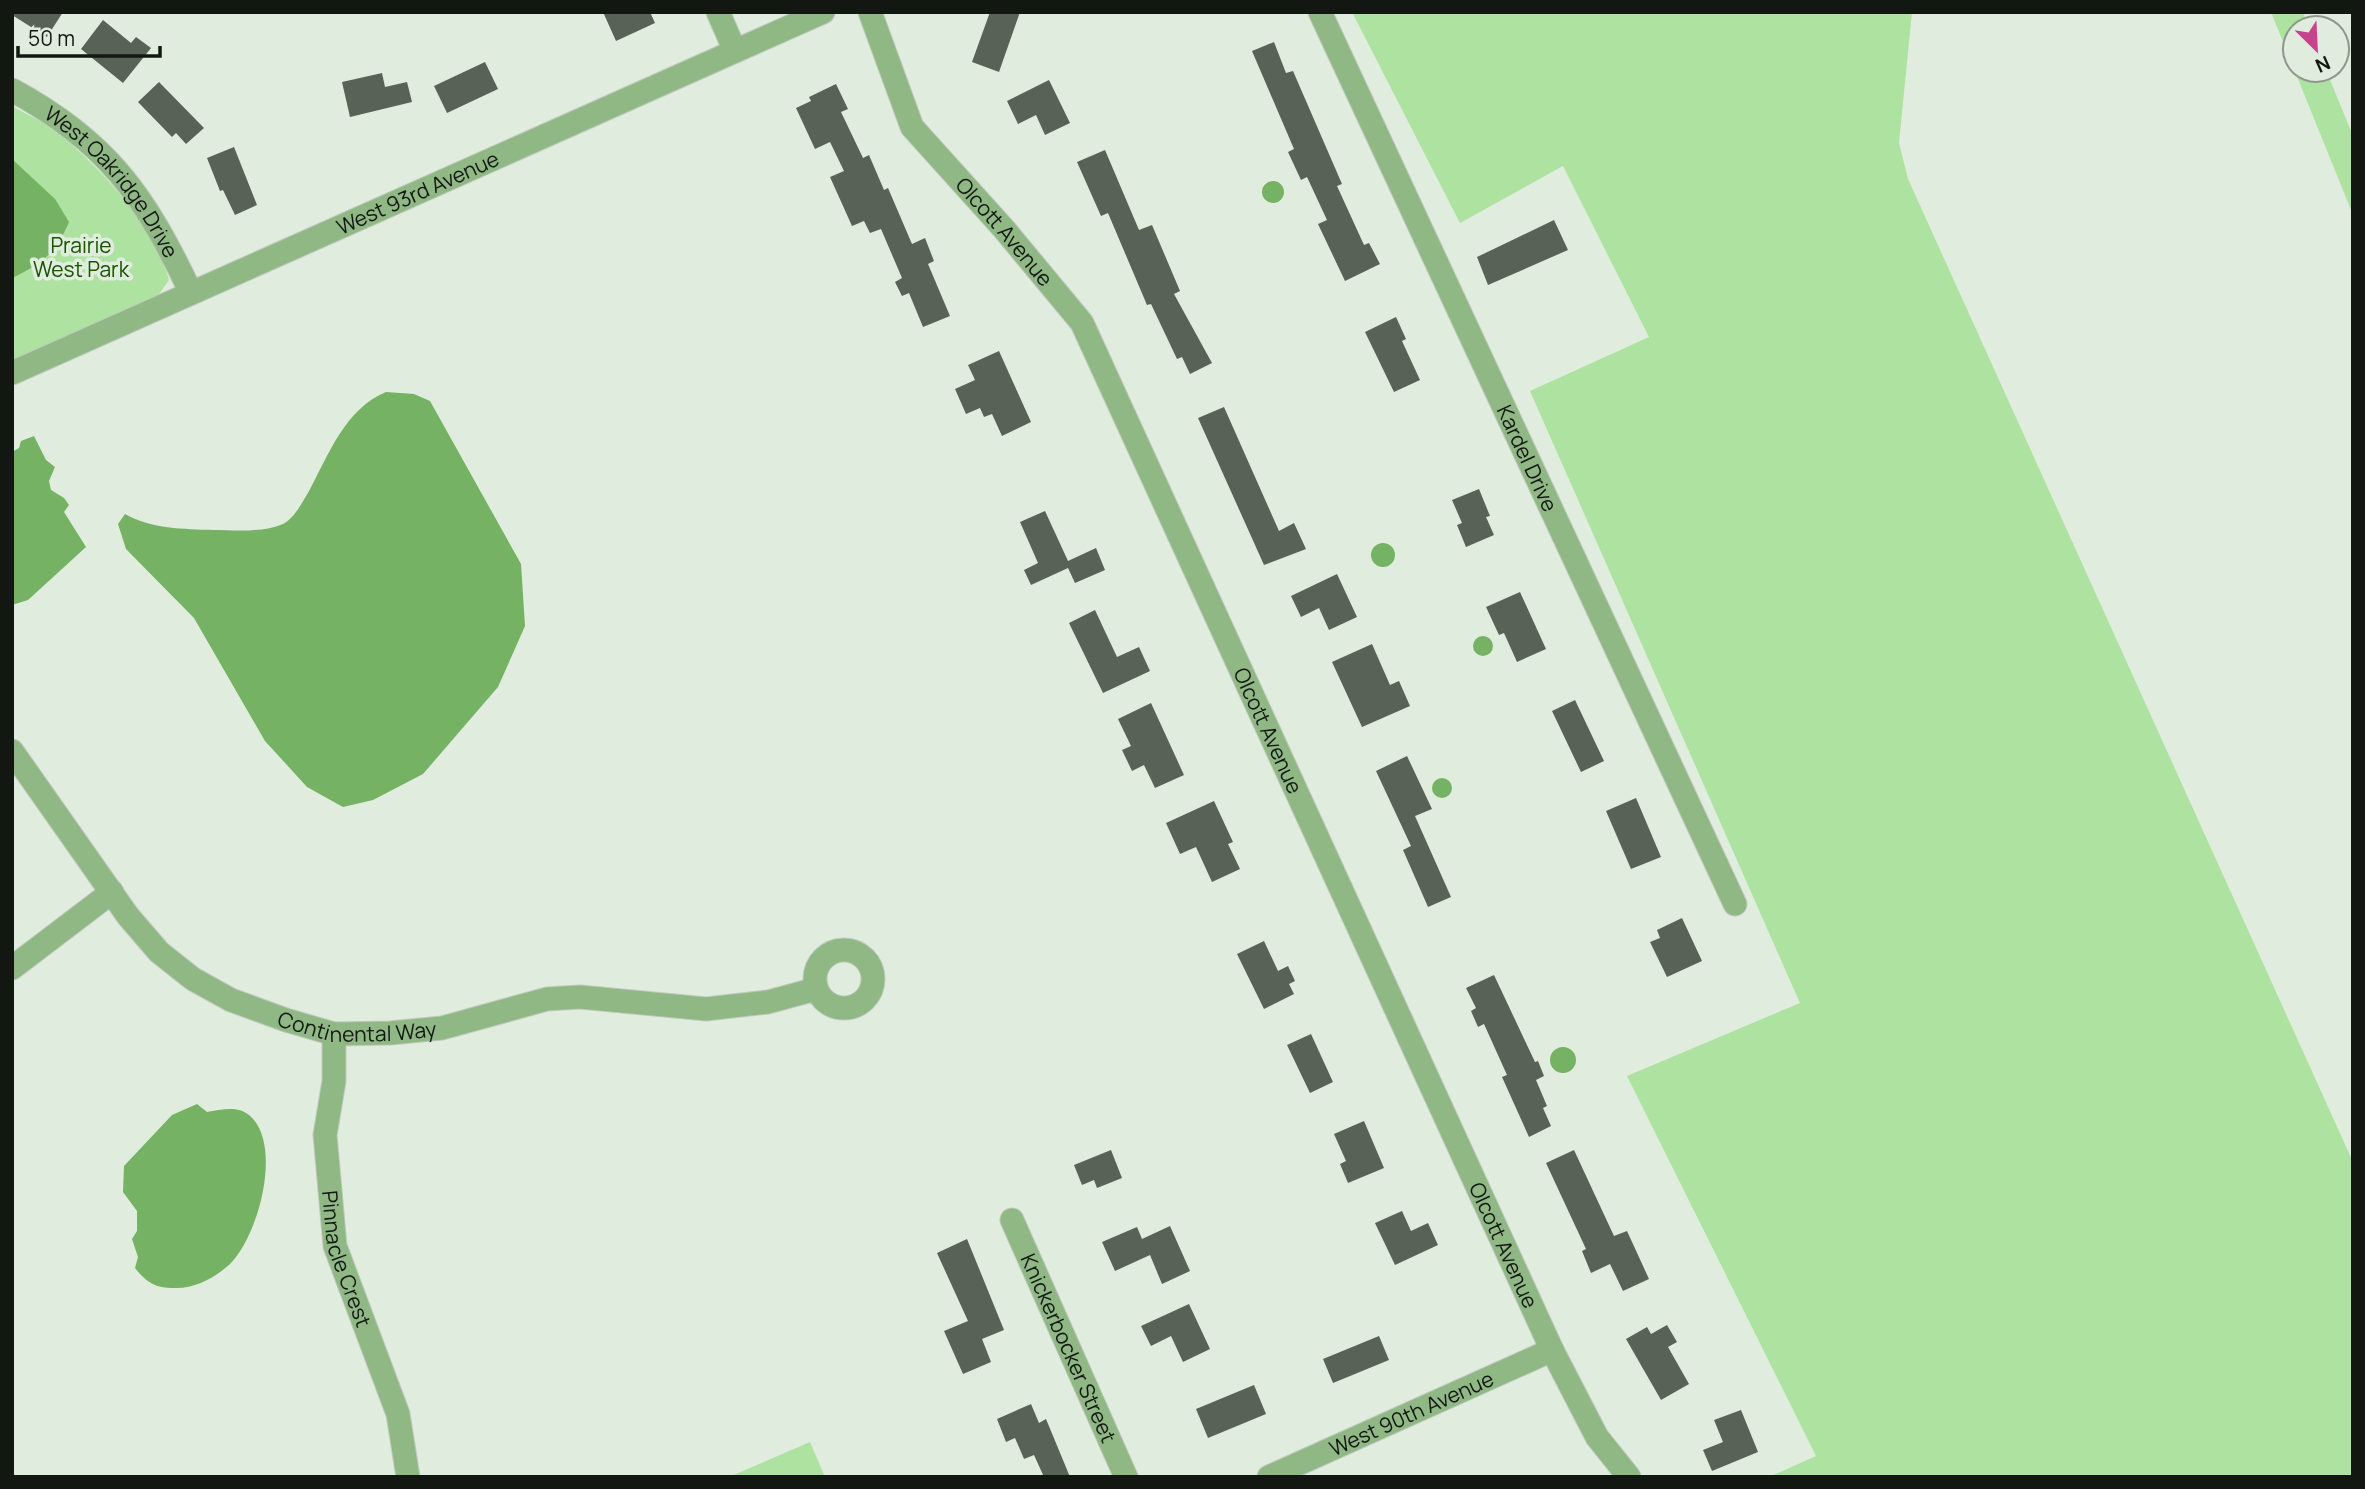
<svg xmlns="http://www.w3.org/2000/svg" width="2365" height="1489" font-family="Manrope,sans-serif">
<style>
.green{fill:#ade2a0}
.water{fill:#75b264}
.building{fill:#596256}
.lines{fill:none;stroke-linecap:round;stroke-linejoin:round}
.minor-casing{stroke:#bfcabd;stroke-width:25}
.minor{stroke:#8fb885;stroke-width:23}
.labels{text-anchor:middle;dominant-baseline:central;stroke-width:7;stroke-linejoin:round;paint-order:stroke}
.street-label{font-size:21px;fill:#131712;stroke:#e0ecdd}
.park-label{font-size:21px;fill:#185300;stroke:#e0ecdd}
</style>
<rect width="100%" height="100%" fill="#e0ecdd"/>
<!-- green -->
<path class="green" d="M1352,12H1912L1899,143L1908,179L2353,1162V1477H1769L1816,1456L1627,1076L1800,1003L1530,391L1649,337L1563,166L1460,223Z
M2271,12H2303L2309,28H2295V70H2326L2353,136V215Z
M12,106C26,114 42,121 55,131C98,164 155,227 169,280L154,301L12,364Z
M810,1442L825,1477H729Z"/>
<!-- water -->
<path class="water" d="M12,159L55,199L69,222C56,253 42,264 12,278Z
M1262 192a11 11 0 1 1 22 0a11 11 0 1 1-22 0Z
M386,392L414,394L430,401L521,564L525,626L498,687L423,774L373,800L343,807L307,787L265,741L194,618L126,549L118,524L125,514C152,529 183,529 213,530C234,530 263,533 283,524C294,519 303,501 309,491C329,454 345,409 386,392Z
M34,436L46,460L55,467L49,481L51,490L64,498L69,505L64,512L86,547L28,600L12,605V452L19,448L21,441Z
M1371 555a12 12 0 1 1 24 0a12 12 0 1 1-24 0Z
M1473 646a10 10 0 1 1 20 0a10 10 0 1 1-20 0Z
M1432 788a10 10 0 1 1 20 0a10 10 0 1 1-20 0Z
M1550 1060a13 13 0 1 1 26 0a13 13 0 1 1-26 0Z
M197,1104L207,1112C220,1110 237,1105 249,1115C284,1144 258,1238 229,1265C214,1278 196,1288 176,1288C158,1289 146,1283 135,1268L138,1257L132,1239L137,1231V1211L123,1192L124,1166L172,1115Z"/>
<!-- building -->
<path class="building" d="M12,12H63L47,37L12,15Z
M603,12H650L655,23L616,41Z
M990,12H1020L999,72L972,62Z
M103,20L131,43L136,37L151,48L123,83L81,49Z
M1274,42L1286,73L1293,71L1342,184L1337,186L1364,245L1369,243L1380,264L1345,281L1318,224L1327,220L1307,177L1301,180L1288,152L1294,149L1252,51Z
M485,62L498,89L447,113L434,86Z
M382,73L385,87L407,82L412,102L350,117L342,82Z
M1049,80L1070,123L1045,135L1036,115L1018,124L1007,101Z
M159,82L204,128L186,144L176,133L172,137L138,102Z
M836,84L848,109L841,112L863,158L869,155L884,190L888,188L912,244L925,238L934,261L928,264L950,316L923,327L909,293L902,296L895,282L902,278L881,229L870,233L864,221L852,226L830,177L844,171L830,142L815,149L796,108L811,101L809,97Z
M234,147L257,205L235,215L223,190L220,191L207,158Z
M1105,150L1139,230L1152,225L1180,291L1174,294L1212,363L1190,374L1182,357L1177,359L1151,304L1147,305L1108,213L1101,216L1077,162Z
M1554,220L1568,250L1488,285L1477,257Z
M1396,317L1406,339L1402,341L1420,380L1394,392L1365,332Z
M999,351L1031,422L1002,436L992,414L984,417L980,408L966,414L955,389L975,380L968,365Z
M1224,407L1279,531L1294,523L1306,549L1264,565L1198,418Z
M1479,489L1490,516L1486,517L1494,535L1466,547L1457,525L1462,523L1452,500Z
M1045,511L1068,561L1096,548L1105,570L1075,583L1068,568L1031,585L1024,570L1038,563L1020,522Z
M1337,574L1357,617L1329,630L1319,608L1301,617L1291,596Z
M1520,592L1546,649L1517,662L1504,633L1499,635L1486,607Z
M1095,610L1117,657L1139,647L1150,671L1103,693L1069,623Z
M1372,644L1390,685L1399,681L1410,706L1362,727L1332,662Z
M1575,700L1604,761L1581,772L1552,711Z
M1151,703L1184,775L1155,788L1144,765L1132,771L1122,750L1131,746L1118,719Z
M1407,756L1432,809L1415,816L1451,897L1428,907L1403,850L1411,846L1376,771Z
M1636,798L1661,857L1631,869L1606,811Z
M1214,801L1233,842L1228,844L1240,869L1212,882L1196,847L1180,854L1166,823Z
M1682,918L1702,961L1667,977L1650,942L1660,938L1657,930Z
M1264,941L1278,971L1288,966L1295,981L1289,984L1294,994L1264,1009L1237,954Z
M1494,975L1535,1062L1538,1061L1544,1076L1536,1080L1547,1106L1543,1108L1551,1126L1529,1137L1502,1077L1507,1075L1484,1024L1478,1027L1471,1011L1476,1008L1466,988Z
M1311,1034L1333,1082L1310,1093L1287,1045Z
M1364,1121L1384,1168L1348,1183L1340,1164L1346,1161L1334,1134Z
M1111,1150L1122,1178L1097,1188L1094,1180L1082,1185L1074,1165Z
M1574,1150L1614,1236L1627,1231L1649,1279L1623,1291L1610,1264L1591,1273L1582,1251L1586,1249L1546,1163Z
M1402,1211L1411,1231L1428,1223L1438,1245L1395,1265L1375,1223Z
M1170,1226L1190,1271L1162,1284L1150,1255L1115,1271L1102,1242L1137,1227L1142,1239Z
M967,1239L1004,1330L982,1339L991,1362L963,1374L944,1331L968,1321L937,1253Z
M1189,1304L1210,1349L1183,1362L1171,1336L1151,1346L1141,1326Z
M1667,1325L1677,1342L1668,1347L1689,1384L1661,1400L1626,1339L1647,1327L1651,1334Z
M1379,1336L1389,1360L1333,1383L1323,1359Z
M1254,1385L1266,1414L1208,1438L1196,1409Z
M1031,1404L1039,1423L1046,1419L1070,1477H1044L1034,1455L1024,1459L1015,1438L1006,1442L997,1419Z
M1741,1410L1758,1452L1712,1471L1703,1450L1723,1442L1714,1420Z"/>
<g class="lines">
<defs>
<g id="minor">
<path d="M718,12L735,51"/>
<path id="s1" d="M870,12L912,127L1004,229L1082,323L1552,1350L1597,1437L1629,1477"/>
<path id="s2" d="M1320,12L1735,904"/>
<path id="s3" d="M12,90C107,141 146,197 191,293"/>
<path id="s4" d="M12,373L823,12"/>
<path id="s5" d="M12,751L128,916L159,952L193,979L231,1000L286,1020L334,1034L390,1033L442,1028L547,999L580,997L706,1009L768,1002L816,989"/>
<circle cx="844" cy="979" r="29"/>
<path d="M12,968L112,892"/>
<path id="s6" d="M334,1034V1081L325,1135L335,1246L398,1414L408,1477"/>
<path id="s7" d="M1012,1220L1126,1477"/>
<path id="s8" d="M1269,1477L1552,1350"/>
</g>
</defs>
<!-- minor casing -->
<use href="#minor" class="minor-casing"/>
<!-- minor -->
<use href="#minor" class="minor"/>
</g>
<g class="labels">
<!-- street labels -->
<g class="street-label">
<text stroke="none"><textPath href="#s3" startOffset="138">West Oakridge Drive</textPath></text>
<text stroke="none"><textPath href="#s4" startOffset="444">West 93rd Avenue</textPath></text>
<text stroke="none"><textPath href="#s1" startOffset="262">Olcott Avenue</textPath></text>
<text stroke="none"><textPath href="#s2" startOffset="492">Kardel Drive</textPath></text>
<text stroke="none"><textPath href="#s1" startOffset="830">Olcott Avenue</textPath></text>
<text stroke="none"><textPath href="#s5" startOffset="467">Continental Way</textPath></text>
<text stroke="none"><textPath href="#s1" startOffset="1396">Olcott Avenue</textPath></text>
<text stroke="none"><textPath href="#s6" startOffset="228">Pinnacle Crest</textPath></text>
<text stroke="none"><textPath href="#s7" startOffset="140">Knickerbocker Street</textPath></text>
<text stroke="none"><textPath href="#s8" startOffset="156">West 90th Avenue</textPath></text>
</g>
<!-- park labels -->
<g class="park-label">
<text x="81" y="245">Prairie<tspan x="81" dy="24">West Park</tspan></text>
</g>
</g>
<!-- border -->
<rect width="2365" height="1489" fill="none" stroke="#131712" stroke-width="28"/>
<!-- north arrow -->
<g transform="translate(2316 49) rotate(156)"><circle r="33" fill="#e0ecdd" stroke="#8e978c" stroke-width="2"/>
<path d="M0-5L12 26L0 18L-12 26Z" fill="#c5448d"/>
<text y="-10" font-size="19" font-weight="bold" text-anchor="middle" fill="#131712">N</text>
</g>
<!-- scale -->
<path d="M18 46v10h142v-10" fill="none" stroke="#131712" stroke-width="3.5"/>
<text x="28" y="46" font-size="21" fill="#131712" stroke="#e0ecdd" stroke-width="5" paint-order="stroke">50 m</text>
</svg>
